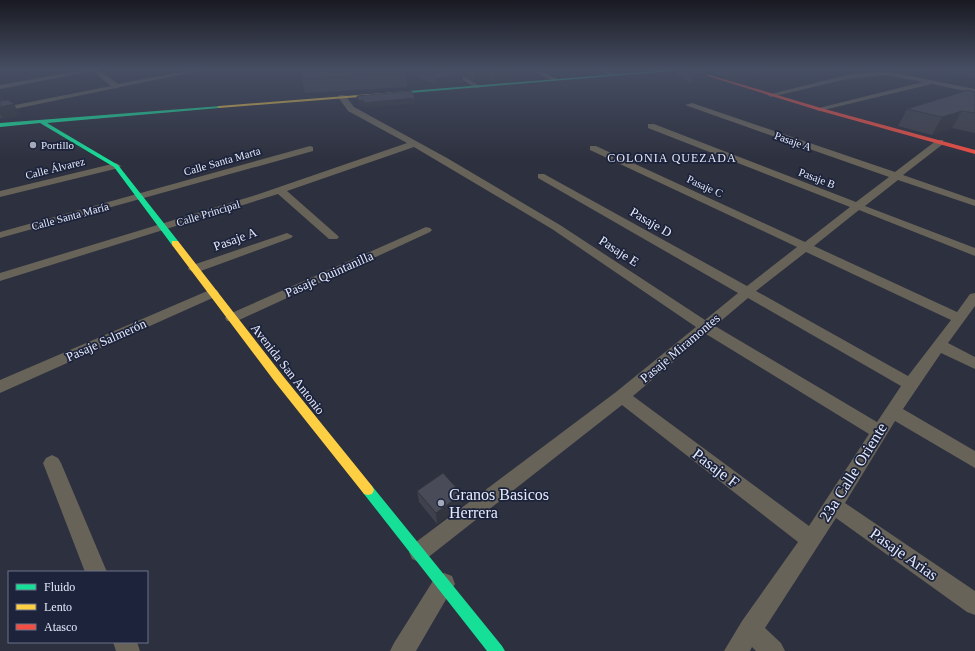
<svg xmlns="http://www.w3.org/2000/svg" width="975" height="651" font-family="Georgia,serif">
<style>
.lines{fill:none;stroke-linecap:round;stroke-linejoin:round}
.street{fill:#676359;fill-rule:evenodd}
.fast{fill:#16e098;fill-rule:evenodd}
.slow{fill:#ffcf43;fill-rule:evenodd}
.jam{fill:#f24e42;fill-rule:evenodd}
.wall{fill:#3f414c}
.shaded-wall{fill:#33353e}
.building{fill:#494c58;stroke:#33353e}
.poi-dot{fill:#a5aaba;stroke:#1c233b;stroke-width:1.5}
.labels{text-anchor:middle;dominant-baseline:central;stroke-width:3.5;stroke-linejoin:round;paint-order:stroke}
.far-street-label{font-size:11px;fill:#e5ebfc;stroke:#1c233b}
.far-poi-label{font-size:11px;fill:#e5ebfc;stroke:#1c233b;text-anchor:start}
.far-neighbourhood-label{font-size:12px;letter-spacing:1px;fill:#e5ebfc;stroke:#1c233b}
.street-label{font-size:13px;fill:#e5ebfc;stroke:#1c233b}
.near-street-label{font-size:16px;fill:#e5ebfc;stroke:#1c233b}
.near-poi-label{font-size:16px;fill:#e5ebfc;stroke:#1c233b;text-anchor:start}
</style>
<rect width="100%" height="100%" fill="#2d303e"/>
<g class="lines">
<!-- street -->
<path class="street" d="M83,70H99L118,84L192,70H203L0,112V108L111,86L93,71L0,89V85Z
M446,70H453L481,87L476,88Z
M530,70H538L559,80L554,81Z
M599,70H607L617,75L612,76Z
M886,71L975,89V93L932,84L819,111L815,109L923,82L886,75L847,79L771,97L767,95L847,75Z
M339,95H345L354,107L447,158L560,225L705,320L738,293L538,178V174H544L747,286L797,247L590,150V146H596L805,242L850,207L648,128V124H654L856,202L889,177L685,105L692,103L895,172L937,140H943V144L903,175L975,200V206L898,180L865,206L975,248V256L859,210L814,246L957,312L970,294L975,293V306L948,343L975,357V369L941,353L903,409L975,451V468L895,421L845,503L975,591V615L967,612L836,518L765,628L781,643L785,651H756L752,647L750,651H724L742,621L798,542L622,405L426,559L419,562L412,559L409,552L412,545L616,392L696,327L552,229L414,147L287,191L337,235L339,237L337,239H329L278,194L0,281V273L256,195L407,143L348,111L338,97ZM806,252L951,320L908,376L756,291ZM748,298L901,386L877,422L715,326ZM706,334L869,434L809,526L633,396Z
M310,146L313,147V151L0,238V232Z
M116,163L121,166L119,168L0,197V191Z
M426,227L430,228L432,230L430,232L237,321H227L225,318L227,315Z
M287,233L293,236L291,238L198,272L194,273L188,269L190,266Z
M212,289L217,290L219,293L217,296L0,393V380Z
M52,455L58,458L61,463L107,572H85L43,463L46,458Z
M444,573L452,576L455,584L416,651H390L394,643L436,576Z
M113,642H137L140,651H116Z"/>
<!-- fast -->
<path class="fast" d="M669,70H682L409,93L407,92L409,91Z
M221,106V108H219L47,123L118,165L178,241V245H172L114,167L40,123L0,127V123Z
M368,485L372,486L502,646L505,651H487L364,494L362,490L364,486Z"/>
<!-- slow -->
<path class="slow" d="M409,91L411,93L219,108L217,107L219,106Z
M172,241H178L283,376L372,486L374,490L372,494L368,495L364,494L275,382L172,245Z"/>
<!-- jam -->
<path class="jam" d="M688,70H693L821,108L975,150V154L817,110Z"/>
</g>
<!-- wall -->
<path class="wall" d="M415,70H454L463,82L436,85L415,76Z
M458,70H534V77L493,81L491,79L474,81L458,71Z
M677,70H701L708,72L706,79L691,83L676,75Z
M703,70H861L848,71L758,77L752,75L729,77Z
M934,70H975V78Z
M406,73L407,87L305,93L302,79Z
M975,92V133L952,128L932,135L898,126L907,109Z
M0,94L4,101L20,115L3,119L0,118Z
M417,491L462,494V505L437,524L419,502Z"/>
<!-- shaded-wall -->
<path class="shaded-wall" d="M491,70V79L474,81V71Z
M511,70H534V77L493,81V71Z
M731,70H753L752,75L729,77Z
M760,70H861L848,71L758,77Z
M708,72L706,79L691,83L693,75Z
M463,75V82L436,85L435,78Z
M0,95L6,105L0,107Z
M415,98V104L365,108L364,103Z
M363,100L364,106H359V101Z
M14,104L20,115L3,119L0,113V107Z
M962,111L952,128L932,135L942,117Z
M462,494V505L437,524L436,513Z"/>
<!-- building -->
<path class="building" d="M302,70H404L406,73L302,79Z
M416,70H454L463,75L435,78Z
M471,70H489L474,71Z
M491,70H511L493,71Z
M682,70H701L708,72L693,75Z
M968,90L975,92V113L962,111L942,117L907,109Z
M411,91L415,98L364,103L363,100L359,101L357,96Z
M8,100L14,104L0,107V101Z
M443,473L462,494L436,513L417,491Z"/>
<!-- sky -->
<linearGradient id="sky" x2="0" y2="1"><stop stop-color="#191a22"/><stop offset="0.43" stop-color="#464e63"/><stop offset="1" stop-color="#464e63" stop-opacity="0"/></linearGradient>
<rect width="975" height="161" fill="url(#sky)"/>
<!-- markers -->
<g class="poi-dot">
<circle cx="33" cy="145" r="4"/>
<circle cx="441" cy="503" r="4"/>
</g>
<g class="labels">
<!-- far-street labels -->
<g class="far-street-label">
<text transform="translate(793 141) rotate(19)">Pasaje A</text>
<text transform="translate(222 161) rotate(-16)">Calle Santa Marta</text>
<text transform="translate(55 168) rotate(-14)">Calle Álvarez</text>
<text transform="translate(817 178) rotate(21)">Pasaje B</text>
<text transform="translate(705 186) rotate(25)">Pasaje C</text>
<text transform="translate(208 213) rotate(-17)">Calle Principal</text>
<text transform="translate(70 216) rotate(-15)">Calle Santa María</text>
</g>
<!-- far-poi labels -->
<g class="far-poi-label">
<text x="41" y="145">Portillo</text>
</g>
<!-- far-neighbourhood labels -->
<g class="far-neighbourhood-label">
<text x="672" y="158">COLONIA QUEZADA</text>
</g>
<!-- street labels -->
<g class="street-label">
<text transform="translate(651 222) rotate(30)">Pasaje D</text>
<text transform="translate(235 239) rotate(-20)">Pasaje A</text>
<text transform="translate(619 251) rotate(33)">Pasaje E</text>
<text transform="translate(329 274) rotate(-24)">Pasaje Quintanilla</text>
<text transform="translate(106 340) rotate(-24)">Pasaje Salmerón</text>
<text transform="translate(680 348) rotate(-40)">Pasaje Miramontes</text>
<text transform="translate(288 369) rotate(52)">Avenida San Antonio</text>
</g>
<!-- near-street labels -->
<g class="near-street-label">
<text transform="translate(716 468) rotate(37)">Pasaje F</text>
<text transform="translate(853 472) rotate(-58)">23a Calle Oriente</text>
<text transform="translate(904 554) rotate(35)">Pasaje Arias</text>
</g>
<!-- near-poi labels -->
<g class="near-poi-label">
<text x="449" y="494">Granos Basicos<tspan x="449" dy="18">Herrera</tspan></text>
</g>
</g>
<!-- legend -->
<rect x="8" y="571" width="140" height="72" fill="#1c233b" stroke="#6c7388"/>
<rect x="16" y="584" width="20" height="6" fill="#16e098" stroke="#6c7388"/>
<text x="44" y="591" font-size="12" fill="#e5ebfc">Fluido</text>
<rect x="16" y="604" width="20" height="6" fill="#ffcf43" stroke="#6c7388"/>
<text x="44" y="611" font-size="12" fill="#e5ebfc">Lento</text>
<rect x="16" y="624" width="20" height="6" fill="#f24e42" stroke="#6c7388"/>
<text x="44" y="631" font-size="12" fill="#e5ebfc">Atasco</text>
</svg>
